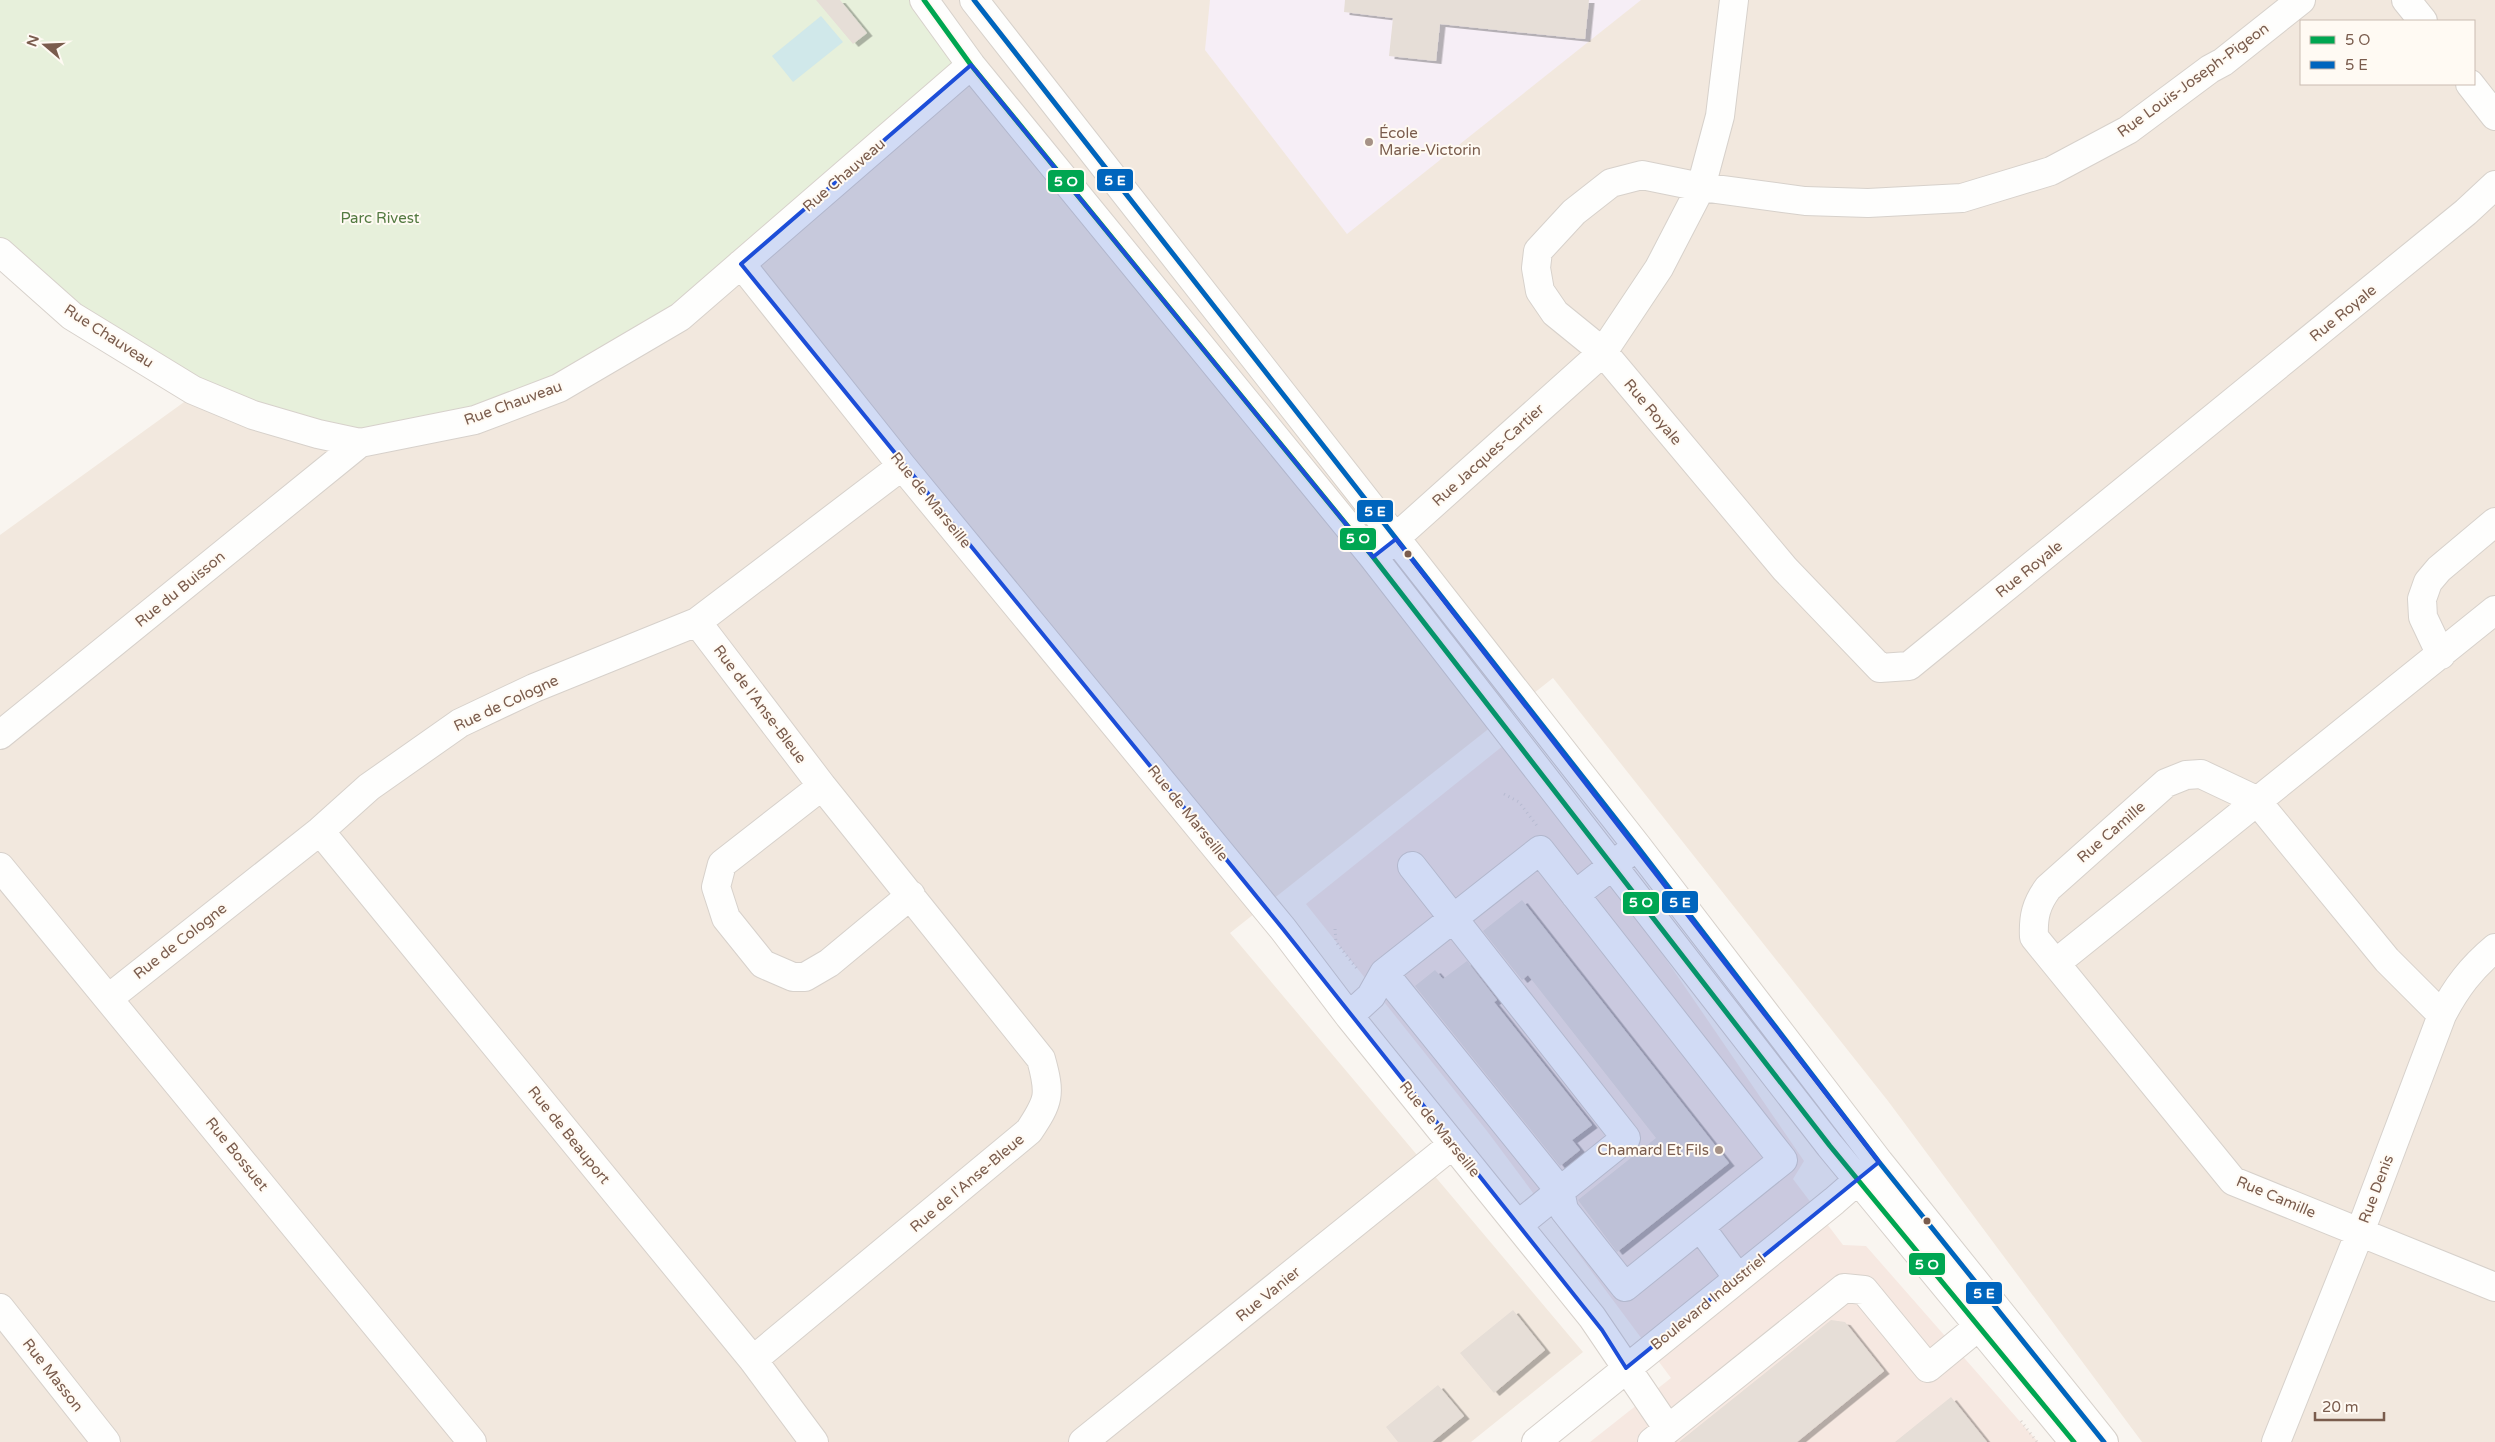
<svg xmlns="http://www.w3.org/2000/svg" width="2495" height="1442" font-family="'Varela Round',sans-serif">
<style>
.residential{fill:#f2e8de;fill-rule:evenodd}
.commercial{fill:#f6e8e1}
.education{fill:#f6eef6}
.green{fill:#e7f0db}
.water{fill:#d0e8ea}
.building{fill:#e6ded7;filter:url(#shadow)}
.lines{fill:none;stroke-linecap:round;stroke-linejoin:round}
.minor-casing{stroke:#d7d1cb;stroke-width:30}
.path{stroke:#dcd5d0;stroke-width:3;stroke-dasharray:1 4;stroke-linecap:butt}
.minor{stroke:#fefefd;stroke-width:28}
.bus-1-casing{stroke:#fffaf3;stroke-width:9}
.bus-2-casing{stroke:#fffaf3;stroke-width:9}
.bus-1{stroke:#00a651;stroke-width:5}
.bus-2{stroke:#0065bd;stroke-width:5}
.marked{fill:#1d4ed8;fill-opacity:0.2;stroke:#1d4ed8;stroke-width:4;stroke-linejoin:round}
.poi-dot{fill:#a69286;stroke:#fffaf3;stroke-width:2}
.bus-dot{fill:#7a5c4d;stroke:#fffaf3;stroke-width:2}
.labels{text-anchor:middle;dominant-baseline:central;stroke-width:4;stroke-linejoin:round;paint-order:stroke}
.street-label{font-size:15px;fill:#7a5c4d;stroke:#fffaf3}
.poi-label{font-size:15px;fill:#7a5c4d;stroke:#fffaf3;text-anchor:start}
.park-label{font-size:15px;fill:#537a41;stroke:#fffaf3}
.line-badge{stroke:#fffaf3;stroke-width:2}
.badge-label{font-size:14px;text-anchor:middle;font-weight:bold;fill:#fff}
</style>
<defs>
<filter id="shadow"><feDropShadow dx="5.5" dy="3" stdDeviation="0" flood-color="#0004"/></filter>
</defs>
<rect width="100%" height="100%" fill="#f9f5f0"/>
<!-- residential -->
<path class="residential" d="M925,0H2495V1442H2142L1888,1101L1553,678L1230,933L1583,1352L1471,1442H0V535L198,392ZM2301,21H2474V84H2301Z"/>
<!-- commercial -->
<path class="commercial" d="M1514,737L1804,1161L1793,1179L1843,1245L1866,1246L2038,1442H1590L1671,1378L1487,1131L1306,904Z"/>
<!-- education -->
<path class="education" d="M1210,0H1641L1347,234L1205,50Z"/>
<!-- green -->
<path class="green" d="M0,0H925L971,65L679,317L560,389L397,439L198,392L0,253Z"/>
<!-- water -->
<path class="water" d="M821,16L843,42L793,82L772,56Z"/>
<!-- building -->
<path class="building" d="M816,0H840L867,33L853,44Z
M1345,0H1589L1585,39L1440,24L1436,61L1389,56L1393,18L1344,12Z
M1522,900L1729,1163L1617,1252L1578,1200L1656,1138L1528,975L1522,980L1483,931Z
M1467,961L1497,1000L1494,1002L1592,1125L1572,1140L1580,1150L1560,1166L1415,986L1435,970L1443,979Z
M1513,1310L1545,1350L1494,1393L1460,1353Z
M1831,1320L1845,1322L1884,1371L1797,1442H1679Z
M1438,1385L1464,1416L1432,1442H1398L1386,1427Z
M1951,1397L1987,1442H1895Z"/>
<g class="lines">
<defs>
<path id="minor" d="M924,0L971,65L1373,557L1830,1146L2074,1442
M974,0L1637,846L1879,1162L2104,1442
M2301,0L2223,62L2210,69L2128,130L2051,171L1962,198L1868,203L1805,201L1701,187L1642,175L1611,183L1574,212L1538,251L1536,268L1540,291L1555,313L1603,352L1785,569L1880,668L1909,666L2466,212L2495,185
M2406,0L2423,21
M2470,84L2495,116
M0,252L72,316L193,390L253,415L318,434L360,443L475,420L559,388L680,317L971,65
M741,264L902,466L1283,929L1349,1016L1592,1317L1668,1429
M1382,550L1603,352L1659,268L1701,187L1720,116L1734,0
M697,622L822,786L1041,1059C1051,1095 1049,1101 1029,1131L753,1360
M2441,655L2423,617L2422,599L2428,582L2439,569L2495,522
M0,735L360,443
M822,786L722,864L716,887L726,918L763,964L793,977H805L829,963L911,895
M320,831L753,1360L814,1442
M0,867L472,1442
M1575,895L1627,854
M2056,963L2495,610
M1384,973L1560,1191L1518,1225
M109,998L320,831L369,787L460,723L534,688L697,622L902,466
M2442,1015L2387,960L2256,800L2201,774L2186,775L2166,783L2048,888C2036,904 2033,917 2034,937L2233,1181L2495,1287
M1349,1016L1371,996L1384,973L1540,850L1783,1160L1625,1287L1564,1210L1560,1191L1626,1138L1412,866
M1701,1228L1738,1278
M0,1308L106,1442
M1083,1442L1452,1145
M1536,1442L1834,1201L1873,1167
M1652,1442L1844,1288L1864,1290L1928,1368L1979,1326
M2276,1442L2360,1232L2442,1015C2456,988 2471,968 2495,948"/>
</defs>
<!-- minor casing -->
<use href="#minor" class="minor-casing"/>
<!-- path -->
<path class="path" d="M1504,794L1519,802L1538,827
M1335,929L1336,942L1358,970
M2021,1421L2037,1442"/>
<!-- minor -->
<use href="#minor" class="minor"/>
<defs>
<path id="bus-1" d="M924,0L971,65L1373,557L1830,1146L2074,1442"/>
<path id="bus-2" d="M974,0L1637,846L1879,1162L2104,1442"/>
</defs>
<!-- bus-1 casing -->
<use href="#bus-1" class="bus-1-casing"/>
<!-- bus-2 casing -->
<use href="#bus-2" class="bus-2-casing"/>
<!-- bus-1 -->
<use href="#bus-1" class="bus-1"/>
<!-- bus-2 -->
<use href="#bus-2" class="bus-2"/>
</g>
<!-- marked area -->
<path class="marked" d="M971,65L1373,557L1396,539L1879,1162L1626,1368L1602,1330L1283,929L741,264Z"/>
<!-- markers -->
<g class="poi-dot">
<circle cx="1369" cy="142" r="5"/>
<circle cx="1719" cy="1150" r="5"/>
</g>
<g class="bus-dot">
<circle cx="1408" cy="554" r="4.5"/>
<circle cx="1927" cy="1221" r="4.5"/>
</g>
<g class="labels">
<!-- street labels -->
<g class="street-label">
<text transform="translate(2193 80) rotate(-36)">Rue Louis-Joseph-Pigeon</text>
<text transform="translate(844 175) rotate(-41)">Rue Chauveau</text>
<text transform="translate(2343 313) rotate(-39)">Rue Royale</text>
<text transform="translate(109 336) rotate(33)">Rue Chauveau</text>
<text transform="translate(513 403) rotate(-20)">Rue Chauveau</text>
<text transform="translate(1653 412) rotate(50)">Rue Royale</text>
<text transform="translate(1488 455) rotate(-42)">Rue Jacques-Cartier</text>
<text transform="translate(931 500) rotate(51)">Rue de Marseille</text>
<text transform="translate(2029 569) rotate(-39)">Rue Royale</text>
<text transform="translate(180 589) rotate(-39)">Rue du Buisson</text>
<text transform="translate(506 703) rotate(-25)">Rue de Cologne</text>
<text transform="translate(760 704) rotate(53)">Rue de l'Anse-Bleue</text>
<text transform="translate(1188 813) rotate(51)">Rue de Marseille</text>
<text transform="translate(2111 832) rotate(-41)">Rue Camille</text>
<text transform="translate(180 941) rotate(-38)">Rue de Cologne</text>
<text transform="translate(1440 1129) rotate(51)">Rue de Marseille</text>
<text transform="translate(569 1135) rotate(51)">Rue de Beauport</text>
<text transform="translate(237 1154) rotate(51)">Rue Bossuet</text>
<text transform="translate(967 1183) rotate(-40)">Rue de l'Anse-Bleue</text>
<text transform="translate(2376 1189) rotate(-69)">Rue Denis</text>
<text transform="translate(2276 1197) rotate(23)">Rue Camille</text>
<text transform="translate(1268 1294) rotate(-39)">Rue Vanier</text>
<text transform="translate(1708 1302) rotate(-39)">Boulevard Industriel</text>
<text transform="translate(53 1375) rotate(52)">Rue Masson</text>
</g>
<!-- poi labels -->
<g class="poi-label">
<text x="1379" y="133">École<tspan x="1379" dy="17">Marie-Victorin</tspan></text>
<text x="1709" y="1150" text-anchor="end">Chamard Et Fils</text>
</g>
<!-- park labels -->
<g class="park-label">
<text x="380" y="218">Parc Rivest</text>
</g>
</g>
<g class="line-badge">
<rect x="1096" y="168" width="38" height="24" rx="5" fill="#0065bd"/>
<rect x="1047" y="169" width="38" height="24" rx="5" fill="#00a651"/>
<rect x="1356" y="499" width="38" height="24" rx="5" fill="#0065bd"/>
<rect x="1339" y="527" width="38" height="24" rx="5" fill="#00a651"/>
<rect x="1661" y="890" width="38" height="24" rx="5" fill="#0065bd"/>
<rect x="1622" y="891" width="38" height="24" rx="5" fill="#00a651"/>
<rect x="1908" y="1252" width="38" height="24" rx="5" fill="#00a651"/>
<rect x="1965" y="1281" width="38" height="24" rx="5" fill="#0065bd"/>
</g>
<g class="badge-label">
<text x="1115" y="185">5 E</text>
<text x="1066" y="186">5 O</text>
<text x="1375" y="516">5 E</text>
<text x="1358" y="543">5 O</text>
<text x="1680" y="907">5 E</text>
<text x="1641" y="907">5 O</text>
<text x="1927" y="1269">5 O</text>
<text x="1984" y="1298">5 E</text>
</g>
<!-- legend -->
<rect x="2300" y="20" width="175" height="65" fill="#fffaf3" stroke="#cabbb1"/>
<rect x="2310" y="36" width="25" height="8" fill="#00a651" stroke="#cabbb1"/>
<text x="2345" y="45" font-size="15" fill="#7a5c4d">5 O</text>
<rect x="2310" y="61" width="25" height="8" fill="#0065bd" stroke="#cabbb1"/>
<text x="2345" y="70" font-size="15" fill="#7a5c4d">5 E</text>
<!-- north arrow -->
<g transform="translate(45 45) rotate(289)" stroke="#fffaf3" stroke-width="4" paint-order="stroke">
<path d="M0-4L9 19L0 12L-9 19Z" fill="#7a5c4d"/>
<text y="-8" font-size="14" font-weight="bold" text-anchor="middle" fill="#7a5c4d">N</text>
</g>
<!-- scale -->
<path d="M2315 1412v8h69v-8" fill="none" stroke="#7a5c4d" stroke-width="2.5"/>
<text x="2322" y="1412" font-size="15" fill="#7a5c4d" stroke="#fffaf3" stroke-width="4" paint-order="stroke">20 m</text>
</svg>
